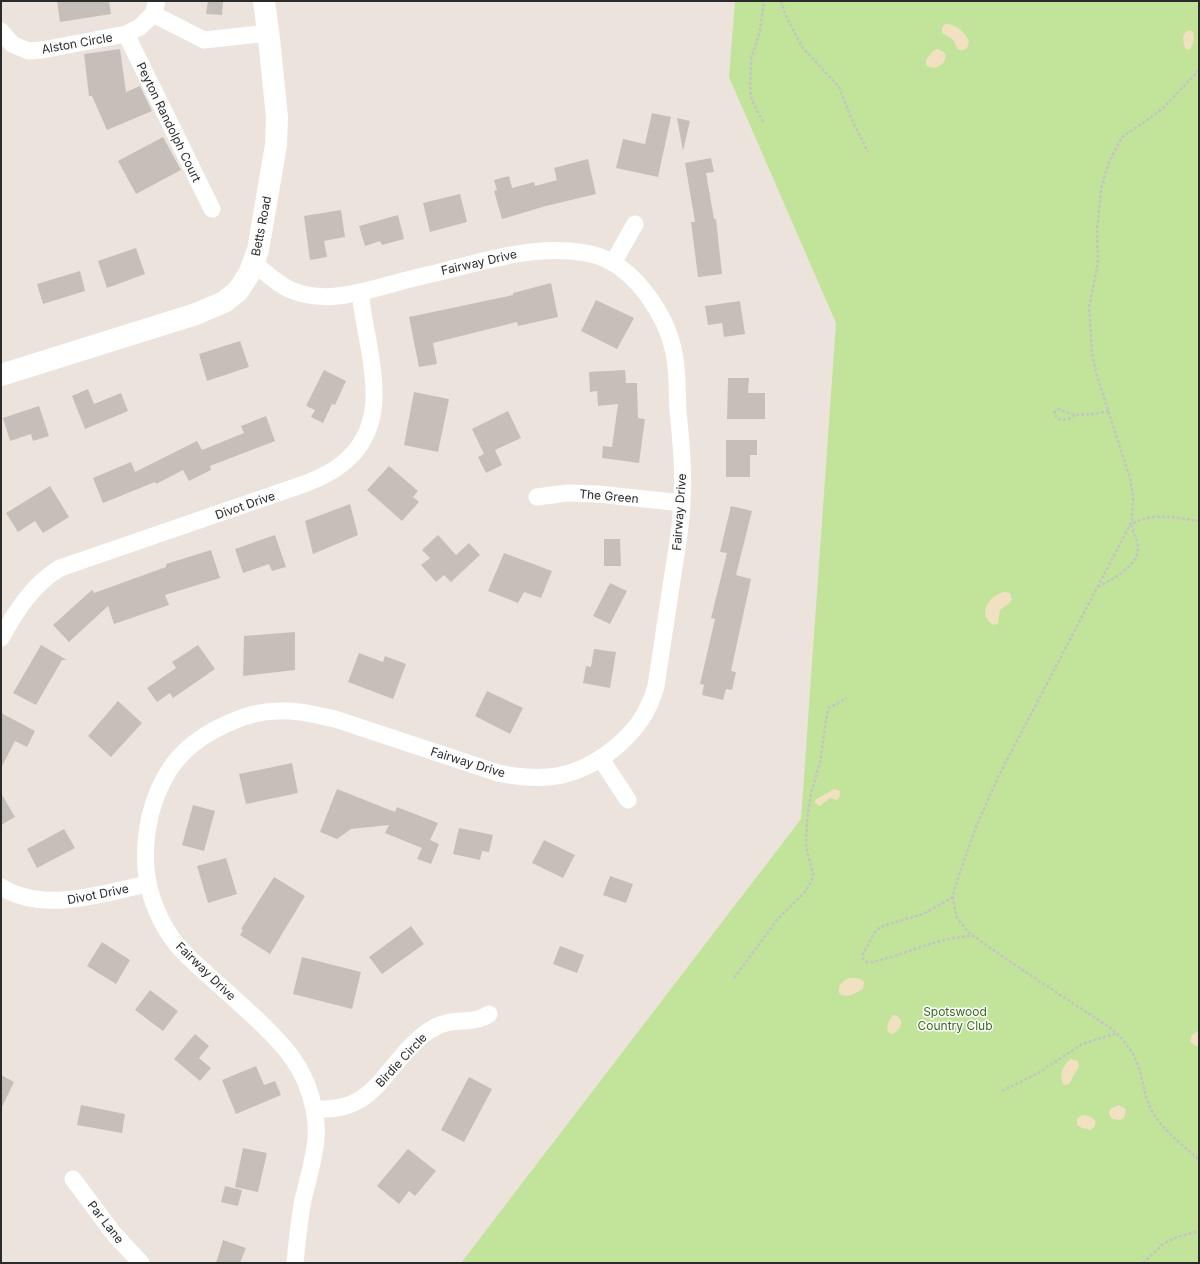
<svg xmlns="http://www.w3.org/2000/svg" width="1200" height="1264" font-family="Inter,sans-serif">
<style>
.green{fill:#c1e49a}
.sand{fill:#f2e1c0}
.building{fill:#c6bfb9}
.lines{fill:none;stroke-linecap:round;stroke-linejoin:round}
.path{stroke:#c4c4c4;stroke-width:2.5;stroke-dasharray:3 2;stroke-linecap:butt}
.street{stroke:#fff;stroke-width:17}
.secondary{stroke:#fff;stroke-width:22}
.labels{text-anchor:middle;dominant-baseline:central;stroke-width:3;stroke-linejoin:round;paint-order:stroke}
.street-label{font-size:12px;fill:#2b2b2b;stroke:#fff}
.park-label{font-size:12px;fill:#396a1a;stroke:#fff}
</style>
<rect width="100%" height="100%" fill="#ede3dd"/>
<!-- green -->
<path class="green" d="M735,1H1199V1263H461L801,819L836,323L729,77Z"/>
<!-- sand -->
<path class="sand" d="M945,24C957,24 965,32 969,42L967,48C956,54 958,47 953,40C950,37 946,36 942,33V28Z
M1189,30L1193,32L1194,39L1191,48L1188,50L1185,48C1183,40 1181,34 1189,30Z
M938,49L945,53C948,64 935,72 926,65V60L933,51Z
M1006,592L1010,593L1012,600L1008,604L1000,610L998,623L995,625L992,624C977,612 990,594 1006,592Z
M834,789L840,791V796L837,800L830,798L820,806L815,803V800Z
M850,978C856,978 860,977 864,982L863,989C855,993 847,1000 839,993C838,985 843,980 850,978Z
M894,1015C906,1018 901,1031 892,1034L888,1032C886,1027 889,1018 894,1015Z
M1199,1030V1046C1195,1046 1192,1044 1190,1041L1192,1035Z
M1071,1059L1078,1061L1079,1066L1069,1084L1064,1085C1058,1077 1063,1064 1071,1059Z
M1119,1105L1126,1109L1124,1118L1120,1120L1112,1119L1109,1114L1110,1109Z
M1082,1115L1089,1116L1095,1120C1096,1124 1095,1127 1091,1130L1082,1128L1077,1125V1119Z"/>
<!-- building -->
<path class="building" d="M57,1H109L111,14L60,22Z
M208,1H223L222,15L206,14Z
M120,49L126,92L140,86L152,111L107,130L92,96H89L84,54Z
M652,113L671,117L658,177L616,168L623,139L645,144Z
M677,118L690,121L683,151Z
M163,137L181,170L136,194L118,161Z
M711,158L714,172L706,173L714,219H716L722,274L698,277L691,222H695L685,163Z
M588,159L596,194L546,206L502,219L494,191L497,190L494,180L509,176L512,188L534,182L535,186L557,180L554,168Z
M460,194L467,222L430,232L423,203Z
M341,210L345,237L324,241L327,257L310,260L304,216Z
M398,215L404,239L382,245L380,241L365,246L359,226Z
M136,248L145,274L107,288L98,261Z
M80,271L85,291L43,304L37,284Z
M551,283L558,317L518,326L517,322L433,343L437,364L419,367L409,317L513,295V293Z
M596,300L634,318L617,349L581,331Z
M740,301L745,334L724,337L722,323L708,325L705,306Z
M240,341L249,367L207,381L199,354Z
M324,370L346,381L335,405L332,404L323,423L311,417L315,410L306,406Z
M625,370L626,383H637L638,418L645,419L639,463L602,458L603,446L612,447L618,404L598,406L597,391L590,392L589,372Z
M728,378H749L748,393H765V419H727Z
M88,389L94,404L121,393L128,411L85,429L72,396Z
M414,392L449,399L438,452L404,445Z
M39,406L49,436L33,441L31,434L10,441L3,418Z
M508,411L521,438L495,450L502,465L486,473L478,457L484,454L472,429Z
M266,416L275,441L210,466L211,470L189,481L183,470L156,484L155,482L103,503L93,478L131,462L135,472L197,441L202,450L244,433L241,426Z
M726,440H757V455H750V477H726Z
M389,466L418,491L413,497L419,502L402,521L367,490Z
M50,486L69,517L43,533L35,521L18,532L6,513Z
M350,504L358,535L313,554L305,521Z
M731,506L752,511L736,575L751,579L731,671L736,672L732,690L726,689L723,700L702,695L704,685L700,684L715,619L711,618L727,553L720,552Z
M275,535L286,567L272,571L269,564L243,573L235,549Z
M438,535L456,555L469,543L480,555L451,582L444,575L436,582L421,565L430,558L422,550Z
M604,539H620L621,566H604Z
M211,550L220,578L165,595L169,605L114,624L108,606L69,642L53,625L92,590L94,593L166,567V564Z
M504,553L552,571L541,598L524,592L518,603L488,591Z
M610,583L627,591L610,624L593,616Z
M295,632V670L243,676L244,636Z
M41,645L67,660H62L36,705L13,693Z
M198,645L215,669L173,698L170,693L157,702L147,688L176,668L172,662Z
M594,649L616,652L610,688L583,683L586,666L591,667Z
M359,653L383,662L385,656L406,664L393,699L348,682Z
M487,691L523,708L510,734L475,716Z
M118,701L142,723L111,757L88,736Z
M1,713L35,731L27,747L15,741L1,768Z
M292,763L298,793L246,804L239,774Z
M337,789L395,812L397,807L438,823L430,840L439,844L431,864L417,859L422,848L385,833L389,825L351,829L337,839L320,832Z
M1,793L15,817L1,825Z
M193,805L215,811L204,851L182,845Z
M459,828L493,835L489,852L482,851L480,860L453,854Z
M64,829L75,848L37,868L27,849Z
M544,840L575,855L563,878L532,863Z
M226,858L237,894L208,903L197,866Z
M610,876L633,884L626,903L603,895Z
M274,877L305,896L270,954L240,935L243,930L241,929Z
M411,926L424,944L382,974L369,957Z
M102,942L130,960L116,984L87,966Z
M560,946L584,955L577,973L553,964Z
M302,957L361,972L352,1009L293,994Z
M150,990L178,1011L163,1031L135,1010Z
M195,1034L209,1046L199,1058L211,1068L200,1081L174,1059Z
M256,1066L264,1085L275,1081L281,1095L236,1114L222,1080Z
M1,1075L14,1082L1,1109Z
M469,1077L492,1089L464,1142L441,1130Z
M81,1105L125,1114L122,1133L77,1125Z
M243,1148L267,1153L258,1192L235,1187Z
M408,1149L436,1171L415,1196L409,1191L399,1204L377,1186Z
M225,1186L242,1190L238,1206L221,1202Z
M223,1240L246,1248L240,1263H216Z"/>
<g class="lines">
<!-- path -->
<path class="path" d="M781,1L785,14L802,47L839,87L852,120L868,152
M1199,70L1166,105L1153,116L1122,137L1111,158L1105,174L1101,190L1097,230L1098,263L1089,307L1092,352L1096,373L1130,478L1133,495L1132,521L998,777L974,832L954,890L953,897L954,906L957,918L969,933L1012,963L1112,1029C1125,1041 1136,1055 1140,1072C1144,1086 1145,1098 1152,1111C1163,1131 1183,1145 1199,1160
M763,122L751,98L750,85L751,59L760,31L764,1
M1075,415C1067,420 1059,424 1054,413L1058,409L1075,415L1092,414L1109,411
M1098,587C1111,580 1138,566 1138,549C1138,541 1134,533 1131,525C1152,511 1176,518 1199,521
M953,897L923,914L883,926L876,930L863,954V959L867,962H872C906,955 939,936 974,936
M734,978L777,920L805,892L812,880L813,874L806,847L807,820L811,793L820,762L826,720L829,708L847,698
M1002,1091L1040,1072L1082,1044L1117,1033
M1143,1263L1162,1245L1174,1238L1199,1231"/>
<!-- street -->
<path class="street" d="M153,14L204,40L269,33
M1,31L12,44L28,51L42,50L126,34L140,27L153,14L157,1
M126,34L212,209
M254,263C265,272 277,284 291,290C324,304 358,293 392,284C406,280 421,276 436,273C480,262 524,248 570,251C579,252 589,253 598,256C636,269 667,316 674,353C678,372 677,392 678,411C681,441 684,472 682,502C681,528 676,554 672,580C667,615 661,651 656,686C649,712 636,730 616,747C578,778 545,783 498,773L335,719C317,715 298,710 279,711C262,711 244,716 229,723C185,742 162,769 150,816C144,843 143,871 152,898C156,910 162,924 170,935C180,951 195,963 208,975C227,992 246,1009 264,1026C281,1043 297,1060 306,1083C325,1129 314,1154 303,1200C299,1221 297,1242 295,1263
M613,263L635,224
M537,497L567,493L598,494L682,503
M1,638C16,611 33,584 60,568L307,483C319,478 331,473 342,464C385,430 375,382 367,335C364,321 362,307 360,293
M601,759L628,800
M1,887C46,914 101,893 148,884
M314,1109C370,1113 380,1077 413,1044C419,1039 424,1033 432,1029C452,1016 472,1026 489,1014
M73,1179L114,1234L141,1263"/>
<!-- secondary -->
<path class="secondary" d="M1,375L196,314L224,302L238,291L249,274L258,250L276,145L277,117L269,39L264,1"/>
</g>
<g class="labels">
<!-- street labels -->
<g class="street-label">
<text transform="translate(77 43) rotate(-10)">Alston Circle</text>
<text transform="translate(169 122) rotate(64)">Peyton Randolph Court</text>
<text transform="translate(261 226) rotate(-79)">Betts Road</text>
<text transform="translate(479 262) rotate(-13)">Fairway Drive</text>
<text transform="translate(609 496) rotate(5)">The Green</text>
<text transform="translate(245 505) rotate(-19)">Divot Drive</text>
<text transform="translate(679 512) rotate(-86)">Fairway Drive</text>
<text transform="translate(468 762) rotate(17)">Fairway Drive</text>
<text transform="translate(98 894) rotate(-11)">Divot Drive</text>
<text transform="translate(206 971) rotate(44)">Fairway Drive</text>
<text transform="translate(401 1060) rotate(-47)">Birdie Circle</text>
<text transform="translate(106 1222) rotate(52)">Par Lane</text>
</g>
<!-- park labels -->
<g class="park-label">
<text x="955" y="1011">Spotswood<tspan x="955" dy="14">Country Club</tspan></text>
</g>
</g>
<!-- border -->
<rect width="1200" height="1264" fill="none" stroke="#2b2b2b" stroke-width="4"/>
</svg>
